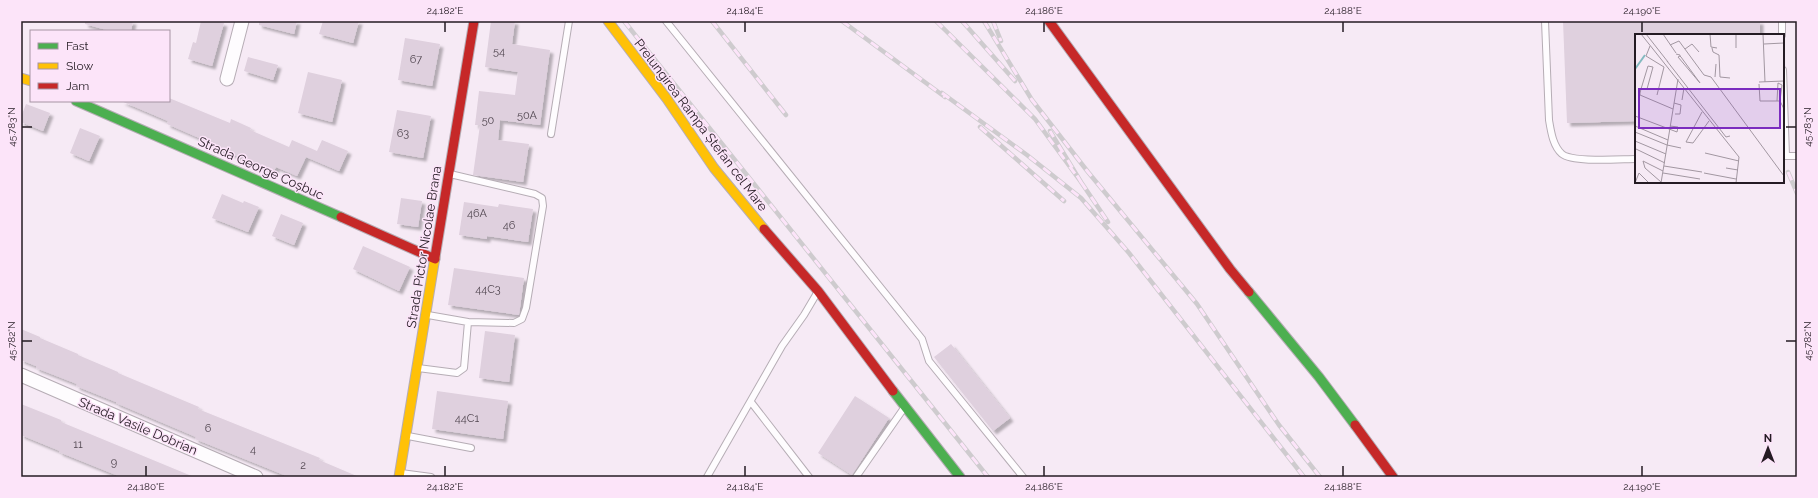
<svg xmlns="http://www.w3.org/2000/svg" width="1818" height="498" font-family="Raleway,sans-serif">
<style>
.building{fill:#dfd0de;filter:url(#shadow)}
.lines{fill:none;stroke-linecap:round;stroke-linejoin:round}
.lane-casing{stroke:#b6adb5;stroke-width:8}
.street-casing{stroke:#b6adb5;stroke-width:15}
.fast-casing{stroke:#b6adb5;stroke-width:11}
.slow-casing{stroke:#b6adb5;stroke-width:11}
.jam-casing{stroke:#b6adb5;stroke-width:11}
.lane{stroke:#fefcfe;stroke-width:6}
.street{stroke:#fefcfe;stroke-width:13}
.fast{stroke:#4caf50;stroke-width:9}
.slow{stroke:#ffc107;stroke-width:9}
.jam{stroke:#c62828;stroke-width:9}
.rail-casing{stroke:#cecbce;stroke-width:4.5}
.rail{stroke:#fce4f9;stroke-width:3;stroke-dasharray:9;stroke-linecap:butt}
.ticks{fill:none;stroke:#241b23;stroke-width:1.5}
.labels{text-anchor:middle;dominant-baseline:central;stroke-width:3;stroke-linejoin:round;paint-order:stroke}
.number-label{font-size:11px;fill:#534852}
.street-label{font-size:13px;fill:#241b23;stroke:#fce4f9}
.inset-river{fill:none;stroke:#83bac0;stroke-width:2}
.inset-road{fill:none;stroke:#a297a1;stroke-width:1}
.view{fill:#7b2cbf;fill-opacity:0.15;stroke:#7b2cbf;stroke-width:2}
.inset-edge{fill:none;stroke:#241b23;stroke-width:2}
.neatline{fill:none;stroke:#241b23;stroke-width:1.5}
.ticks-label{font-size:10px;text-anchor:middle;fill:#241b23}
</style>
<defs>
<filter id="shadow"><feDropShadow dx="3.5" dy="3.5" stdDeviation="1" flood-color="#0004"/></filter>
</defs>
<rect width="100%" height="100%" fill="#f6eaf5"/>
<!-- building -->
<path class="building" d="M85,21H133L131,31H110L85,24Z
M201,21H214L224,23L212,66L188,59L193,42L196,43Z
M259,21H297L294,34L259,25Z
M323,21H359L353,43L319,34Z
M491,21H515L512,44L550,50L540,125L500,120L498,140L529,144L523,182L473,175L480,125H475L479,91L515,95L518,72L485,67Z
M1563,21H1760V35H1636V121L1567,123Z
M405,38L440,44L432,86L398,80Z
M248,57L278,65L273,80L244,71Z
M308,72L342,80L332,122L298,113Z
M169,98L230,123L231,119L251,128L250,130L289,147L292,140L317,151L322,140L348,151L339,171L306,157L297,176L276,167L274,171L239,156V157L219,149L220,147L167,124L168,121L121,101H169Z
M26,104L50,113L43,131L21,122V117Z
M397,110L431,116L423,158L389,152Z
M80,128L100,136L89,161L70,153Z
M222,194L243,203L244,201L259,207L248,232L212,218Z
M401,198L422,201L418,227L397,224Z
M464,202L498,207L499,204L533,209L528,242L487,236V239L459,235Z
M281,214L303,223L294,245L272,236Z
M363,246L410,267L399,291L353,269Z
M454,268L524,278L519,315L448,305Z
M21,329L40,337V338L78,354V355L118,372V373L199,407L198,409L320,458L319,460L359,477H289L195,439L196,437L116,403V402L76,386L77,384L36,368V366L21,360Z
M485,331L515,335L509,382L479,378Z
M951,344L1010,418L993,431L934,357Z
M437,391L508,401L503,439L432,429Z
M855,396L889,418L852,475L818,453Z
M21,404L61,420V422L194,477H121L59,452L60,451L21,435Z"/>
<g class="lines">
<defs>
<path id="lane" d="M666,21L922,339L929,361L1023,477
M1545,21L1549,120C1551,132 1553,146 1562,154C1573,163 1621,159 1636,159
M1782,21V35
M1783,70L1786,156
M551,134L569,21
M1783,156H1797
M450,174L535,194L542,198L543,206L526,308L522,319L514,323L468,322
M418,368L457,373L464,368L468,322L428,315
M751,402L809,477
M408,436L471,448
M401,473L431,477
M707,477L782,346L804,315L817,293
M856,477L904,408"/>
<path id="street" d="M227,79L242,21
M21,375L256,477"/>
<path id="fast" d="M76,101L341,217
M1249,292L1319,377L1355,425
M893,391L960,477"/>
<path id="slow" d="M608,21L667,99L714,168L764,229
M21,78L31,81
M399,477L435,257"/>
<path id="jam" d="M1049,21L1230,269L1249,292
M341,217L435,259
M764,229L818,291L893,391
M435,257L474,21
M1355,425L1393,477"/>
</defs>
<!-- lane casing -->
<use href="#lane" class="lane-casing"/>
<!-- street casing -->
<use href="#street" class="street-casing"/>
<!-- fast casing -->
<use href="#fast" class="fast-casing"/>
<!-- slow casing -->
<use href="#slow" class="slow-casing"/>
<!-- jam casing -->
<use href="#jam" class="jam-casing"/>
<!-- lane -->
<use href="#lane" class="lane"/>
<!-- street -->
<use href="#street" class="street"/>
<!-- fast -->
<use href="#fast" class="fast"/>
<!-- slow -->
<use href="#slow" class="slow"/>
<!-- jam -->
<use href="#jam" class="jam"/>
<defs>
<path id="rail" d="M624,21L988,477
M712,21L786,115
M842,21L945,97
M936,21L1035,119L1081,182L1050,131
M962,21L1015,81
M984,21L1032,100L1088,172L1197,304L1279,425L1320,477
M993,21L1001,41
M942,93L1027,155L1081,198L1129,253L1304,477
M980,127L1064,201
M1788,172L1797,193
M1081,182L1108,222"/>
</defs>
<!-- rail casing -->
<use href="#rail" class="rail-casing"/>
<!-- rail -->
<use href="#rail" class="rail"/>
</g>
<!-- ticks -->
<path class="ticks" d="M445,22V32M745,22V32M1044,22V32M1343,22V32M1642,22V32M22,127H32M1786,127H1796M22,341H32M1786,341H1796M146,466V476M445,466V476M745,466V476M1044,466V476M1343,466V476M1642,466V476"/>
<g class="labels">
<!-- number labels -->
<g class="number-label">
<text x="499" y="51">54</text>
<text x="416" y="59">67</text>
<text x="527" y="115">50A</text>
<text x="488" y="120">50</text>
<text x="403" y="133">63</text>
<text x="477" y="213">46A</text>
<text x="509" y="225">46</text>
<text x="488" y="289">44C3</text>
<text x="467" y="418">44C1</text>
<text x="208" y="428">6</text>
<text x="78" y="444">11</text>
<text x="253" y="449">4</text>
<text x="114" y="462">9</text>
<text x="303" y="465">2</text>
</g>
<!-- street labels -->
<g class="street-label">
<text transform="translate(701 125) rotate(53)">Prelungirea Rampa Ștefan cel Mare</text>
<text transform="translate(261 168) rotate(24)">Strada George Coșbuc</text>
<text transform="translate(424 247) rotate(-81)">Strada Pictor Nicolae Brana</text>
<text transform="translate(138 426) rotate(23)">Strada Vasile Dobrian</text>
</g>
</g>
<!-- overview -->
<g transform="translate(1635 34)">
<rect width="149" height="149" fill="#f6eaf5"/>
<path class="inset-river" d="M0,35L10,21"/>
<path class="inset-road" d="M6,0L104,123L101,149M11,0L33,28M28,0L41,19M75,0L76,13L82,14M101,0V14M128,0L130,48M129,10L149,9M35,11L44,7L69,41L76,43L149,142M15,12L11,22L29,33M77,14L78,18L84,21L85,43L95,44M50,15L57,10L64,18M41,20L45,21V22L46,23L65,49L43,23L45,22M32,27L91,103L95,102M80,43L81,30M124,48L149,47M124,50L125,67H145L149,75M5,61V59L6,55L13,32L18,33L12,55H6M5,61L38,75M22,61L29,33M47,66L49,54M142,67L143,49L147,51L145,67M39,69L46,71L45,80H40M67,78L51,108L58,109L74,87M0,82L42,98L43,93L35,92M0,92L33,106M0,98L32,111L46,114M0,107L31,120M1,115L30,129M70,119L104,127M29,132L67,138M91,134L103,136M28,139L65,145M69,139L101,145M26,148L10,134L8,127L28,137M0,149L4,139L14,149M26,149L43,45"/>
<path class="view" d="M4,55H145V94H4Z"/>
<rect width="149" height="149" class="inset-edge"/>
</g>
<!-- border -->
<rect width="1818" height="498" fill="none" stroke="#fce4f9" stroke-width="44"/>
<!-- legend -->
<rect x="30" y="30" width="140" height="72" fill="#fce4f9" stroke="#a694a3"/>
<rect x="38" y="43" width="20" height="6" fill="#4caf50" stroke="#a694a3"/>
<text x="66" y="50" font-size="12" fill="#241b23">Fast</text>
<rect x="38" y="63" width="20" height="6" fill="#ffc107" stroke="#a694a3"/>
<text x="66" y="70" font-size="12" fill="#241b23">Slow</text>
<rect x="38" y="83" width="20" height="6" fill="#c62828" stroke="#a694a3"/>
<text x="66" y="90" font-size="12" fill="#241b23">Jam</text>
<!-- north arrow -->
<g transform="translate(1768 448)" stroke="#fce4f9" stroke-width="3" paint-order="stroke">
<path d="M0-3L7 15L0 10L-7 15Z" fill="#241b23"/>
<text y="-6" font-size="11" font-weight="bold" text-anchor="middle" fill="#241b23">N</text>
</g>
<rect x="22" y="22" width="1774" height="454" class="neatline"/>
<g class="ticks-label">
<text x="445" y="14">24.182°E</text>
<text x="745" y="14">24.184°E</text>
<text x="1044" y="14">24.186°E</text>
<text x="1343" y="14">24.188°E</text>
<text x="1642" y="14">24.190°E</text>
<text transform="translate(11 127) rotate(-90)" y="4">45.783°N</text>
<text transform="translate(1807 127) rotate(-90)" y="4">45.783°N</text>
<text transform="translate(11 341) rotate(-90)" y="4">45.782°N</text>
<text transform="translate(1807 341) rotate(-90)" y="4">45.782°N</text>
<text x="146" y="490">24.180°E</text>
<text x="445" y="490">24.182°E</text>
<text x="745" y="490">24.184°E</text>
<text x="1044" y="490">24.186°E</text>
<text x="1343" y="490">24.188°E</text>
<text x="1642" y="490">24.190°E</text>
</g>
</svg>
